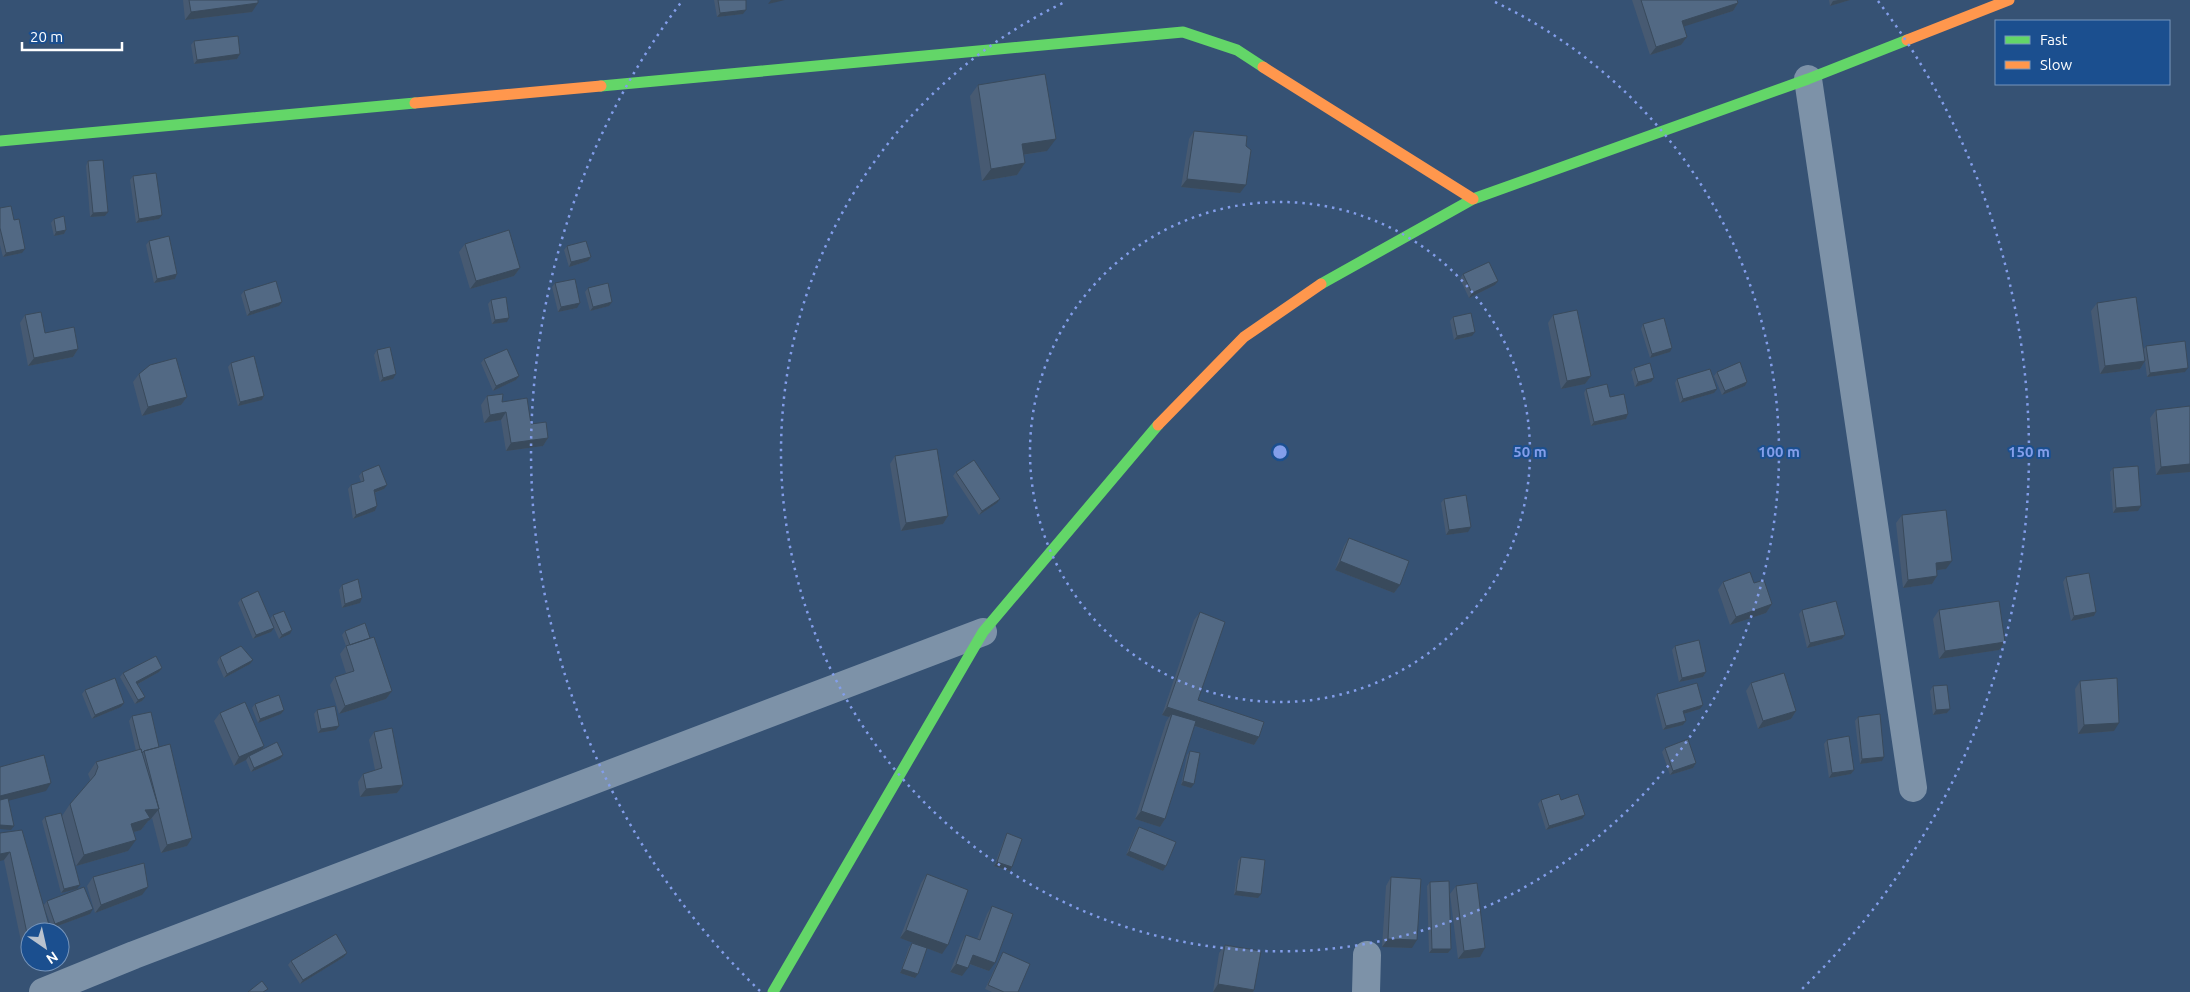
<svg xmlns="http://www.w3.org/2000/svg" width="2190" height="992" font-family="Ubuntu,sans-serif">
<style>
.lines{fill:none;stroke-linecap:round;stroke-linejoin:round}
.street{stroke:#7d92a8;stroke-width:28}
.fast{stroke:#63d668;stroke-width:11}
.slow{stroke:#ff974d;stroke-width:11}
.wall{fill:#475a72}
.shaded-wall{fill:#394a5c}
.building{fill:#526984;stroke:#394a5c}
.ring{fill:none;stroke:#839eea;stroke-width:2.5;stroke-dasharray:2.5 5}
.centre{fill:#839eea;stroke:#1b4f8f;stroke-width:2.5}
.ring-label{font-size:15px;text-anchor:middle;font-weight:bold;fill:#839eea;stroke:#1b4f8f;stroke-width:4;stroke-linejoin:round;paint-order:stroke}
</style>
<rect width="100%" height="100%" fill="#365274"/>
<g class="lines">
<!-- street -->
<path class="street" d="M1808,79L1913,788
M43,992L134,955L983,632
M1366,992L1367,955"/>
<!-- fast -->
<path class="fast" d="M601,86L1183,32L1237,50L1263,67
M0,141L415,103
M1321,284L1473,199L1808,79L1907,40
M773,992L983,632L1158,425"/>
<!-- slow -->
<path class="slow" d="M1907,40L2009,0
M1263,67L1473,199
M415,103L601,86
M1158,425L1244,337L1321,284"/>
</g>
<!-- wall -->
<path class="wall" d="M183,0H258L252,12L185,20Z
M714,0H746L743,14L717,17Z
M1632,0H1737L1738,3L1733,11L1684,26L1687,37L1681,45L1650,55Z
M1829,0H1850L1830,6Z
M194,41L240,54L237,59L194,64L191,45Z
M978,85L1047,151L1023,155L1025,163L1017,175L982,181L970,96Z
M1194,131L1246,146L1240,193L1181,187L1189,139Z
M88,161L108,212L105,216L90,217L86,166Z
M133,176L159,219L136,223L130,180Z
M0,208L14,220L22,253L3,257L0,245Z
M54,219L66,230L64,234L54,236L51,223Z
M149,241L177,274L175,279L154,283L146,245Z
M465,244L520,268L514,276L470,289L459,252Z
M567,246L588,261L569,267L564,250Z
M1463,274L1498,281L1495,285L1469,298L1460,279Z
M555,283L577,308L558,312L552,287Z
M588,288L609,306L590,311L585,292Z
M244,291L279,306L247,316L241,295Z
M491,300L507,322L492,324L488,304Z
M2097,303L2144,349L2146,346L2185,372L2147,377L2145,361L2140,369L2100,374L2091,311Z
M25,315L45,333L78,349L73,357L28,366L20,323Z
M1553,315L1591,376L1585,384L1561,389L1548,323Z
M1453,317L1472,336L1454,340L1450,321Z
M1643,324L1670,352L1650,358L1641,329Z
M377,350L393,379L380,382L374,355Z
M484,359L519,376L516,380L493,391L481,363Z
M231,363L264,396L262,400L238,406L228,367Z
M1634,368L1651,382L1635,387L1631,372Z
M1717,372L1747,382L1745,386L1722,395L1714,376Z
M139,374L187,397L181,405L142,416L133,382Z
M1677,379L1714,393L1680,403L1675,383Z
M1586,389L1628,414L1626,419L1591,426L1584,393Z
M487,396L502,402L548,438L543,446L506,451L501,420L484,423L481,405Z
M2156,410L2190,472L2156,475L2150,418Z
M895,456L948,516L943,524L901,531L890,464Z
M2113,468L2138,511L2113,513L2110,472Z
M362,472L384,489L375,493L377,506L375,511L353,519L348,489L351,485L361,482L359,476Z
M956,472L997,503L979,515L953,476Z
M1444,499L1468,532L1446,535L1441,503Z
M1902,515L1946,569L1937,570V576L1932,584L1903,588L1896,523Z
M1349,538L1400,585L1394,593L1335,570L1344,546Z
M2066,577L2096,612L2094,616L2071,621L2063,582Z
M1723,582L1754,583L1772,604L1766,613L1730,625L1718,590Z
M342,585L360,603L342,608L339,590Z
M241,599L271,632L253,639L238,603Z
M1802,610L1845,635L1842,639L1807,648L1799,614Z
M1939,610L2005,642L1999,650L1939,659L1933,619Z
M1200,612L1198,700L1259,737L1254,745L1194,726L1165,819L1160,827L1135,819L1166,722L1169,717L1162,715L1194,620Z
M273,615L290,634L279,639L270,619Z
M345,631L370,638L392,691L386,699L339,714L330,685L335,677L346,673L340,654L346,646L342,635Z
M1675,646L1706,672L1703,677L1679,682L1672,650Z
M220,657L250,664L224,678L217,662Z
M162,668L159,672L138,684L145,697L142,701L135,704L120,677L123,673Z
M2080,681L2114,731L2078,734L2075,689Z
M1751,683L1796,711L1791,719L1758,729L1746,691Z
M1933,686L1950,709L1947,713L1933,715L1930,691Z
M85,690L124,703L121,707L92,719L82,694Z
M1657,694L1700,709L1684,714L1686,721L1683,725L1663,730L1655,698Z
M255,704L284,710L281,714L258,723L252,708Z
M317,710L336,730L318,733L314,714Z
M220,713L262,749L283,755L280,759L251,772L246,760L234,766L214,721Z
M132,716L159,747L187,846L161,853L152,818L150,820L148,821L141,830L134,832L128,851L76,866L66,832L77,889L61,893L42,821L45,817L62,816L70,804L89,783L90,779L88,774L96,762L136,751L129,721Z
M1858,717L1882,761L1860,764L1855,721Z
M374,732L403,785L397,793L360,797L358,782L363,774L375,770L369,740Z
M1827,740L1854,770L1851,774L1829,778L1824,744Z
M1665,748L1696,763L1693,768L1670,775L1662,752Z
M1190,751L1191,788L1181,785L1187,755Z
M1541,800H1561L1582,819L1546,830L1538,804Z
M1139,827L1166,866L1163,871L1126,855L1136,831Z
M0,833L44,905L47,901L90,914L52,928L44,907L30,949L23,951L4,860Z
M1007,833L1012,867L1010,871L994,866L1005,837Z
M1241,857L1258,898L1234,895L1238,861Z
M927,874L942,954L927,948L915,978L900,973L909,947L912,943L925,947L900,938L921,883Z
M93,877L142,895L95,913L87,886Z
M1391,877L1412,948L1382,947L1386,886Z
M1430,882L1451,949L1448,953H1429L1427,886Z
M1456,886L1480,957L1458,959L1450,894Z
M992,906L989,971L969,964L962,976L950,972L961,943L966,935L977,939L987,914Z
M1225,945L1254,990L1253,992H1213L1219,953Z
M1003,952L1018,992H992L985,989L1000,957Z
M347,953L344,957L300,984L288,965L291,961Z"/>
<!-- shaded-wall -->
<path class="shaded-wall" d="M771,0H785L768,4Z
M1838,0H1850L1830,6L1833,1Z
M258,3L252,12L185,20L191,12Z
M1738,3L1733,11L1676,29L1682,21Z
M746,10L743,14L717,17L720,13Z
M1687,37L1681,45L1650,55L1656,47Z
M240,54L237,59L194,64L197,60Z
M1056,139L1047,151L1014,156L1022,144Z
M1025,163L1017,175L982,181L991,169Z
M1187,179L1246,185L1240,193L1181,187Z
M108,212L105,216L90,217L93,213Z
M162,215L159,219L136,223L139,219Z
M66,230L64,234L54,236L56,232Z
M25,249L22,253L3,257L6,253Z
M591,257L588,261L569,267L571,262Z
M520,268L514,276L470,289L476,281Z
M177,274L175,279L154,283L157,279Z
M1498,281L1495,285L1469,298L1472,293Z
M282,302L279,306L247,316L250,312Z
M612,302L609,306L590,311L593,307Z
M580,303L577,308L558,312L561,307Z
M509,318L507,322L492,324L495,320Z
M1475,332L1472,336L1454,340L1457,336Z
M1672,348L1670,352L1650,358L1652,354Z
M78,349L73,357L28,366L34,358Z
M2145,361L2140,369L2100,374L2105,366Z
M2188,368L2185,372L2147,377L2150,373Z
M396,374L393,379L380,382L383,378Z
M519,376L516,380L493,391L496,386Z
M1591,376L1585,384L1561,389L1567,381Z
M1654,378L1651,382L1635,387L1638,382Z
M1747,382L1745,386L1722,395L1725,391Z
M1717,389L1714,393L1680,403L1683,399Z
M264,396L262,400L238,406L240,402Z
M187,397L181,405L142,416L148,407Z
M506,412L501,420L484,423L490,415Z
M1628,414L1626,419L1591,426L1594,422Z
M548,438L543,446L506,451L511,443Z
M2190,464V472L2156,475L2161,467Z
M387,485L384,489L371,494L374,490Z
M1000,499L997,503L979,515L982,511Z
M377,506L375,511L353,519L356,515Z
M2141,506L2138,511L2113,513L2116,508Z
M948,516L943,524L901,531L906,523Z
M1471,527L1468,532L1446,535L1449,530Z
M1340,561L1400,585L1394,593L1335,570Z
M1952,561L1946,569L1930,571L1936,563Z
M1937,576L1932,584L1903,588L1908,580Z
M362,598L360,603L342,608L345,604Z
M1772,604L1766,613L1730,625L1736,617Z
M2096,612L2094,616L2071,621L2074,616Z
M274,628L271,632L253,639L256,635Z
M292,630L290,634L279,639L282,635Z
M1845,635L1842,639L1807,648L1810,643Z
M2005,642L1999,650L1939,659L1945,651Z
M253,660L250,664L224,678L227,674Z
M162,668L159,672L134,686L136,682Z
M1706,672L1703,677L1679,682L1682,678Z
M392,691L386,699L339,714L345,706Z
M145,697L142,701L135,704L138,700Z
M124,703L121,707L92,719L95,715Z
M1703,705L1700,709L1680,715L1683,711Z
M1167,707L1259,737L1254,745L1170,718L1172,714L1169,717L1162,715Z
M1950,709L1947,713L1933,715L1936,710Z
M284,710L281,714L258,723L260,719Z
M1796,711L1791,719L1758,729L1763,721Z
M1686,721L1683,725L1663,730L1666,726Z
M2119,723L2114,731L2078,734L2084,725Z
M339,726L336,730L318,733L321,729Z
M264,746L259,754L249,756L246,760L234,766L239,757Z
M283,755L280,759L251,772L254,768Z
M1884,757L1882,761L1860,764L1862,759Z
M1696,763L1693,768L1670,775L1673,771Z
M1854,770L1851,774L1829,778L1832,773Z
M1183,781L1194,784L1191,788L1181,785Z
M51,783L46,791L0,803V796Z
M403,785L397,793L360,797L366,789Z
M159,809L150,820L148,821L141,830L123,835L131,824L145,810Z
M1141,811L1165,819L1160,827L1135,819Z
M1585,815L1582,819L1546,830L1549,826Z
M0,825L14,826L11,830L0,829Z
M192,838L187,846L161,853L167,845Z
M136,840L128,851L76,866L84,855Z
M1129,851L1166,866L1163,871L1126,855Z
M10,852L4,860L0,861V854Z
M997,862L1012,867L1010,871L994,866Z
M80,885L77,889L61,893L64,889Z
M148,887L142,895L95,913L101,905Z
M1236,891L1261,894L1258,898L1234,895Z
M93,909L90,914L52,928L55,924Z
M906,930L948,945L942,954L900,938Z
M1388,939L1417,940L1412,948L1382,947Z
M29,943H30V949L23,951Z
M1485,948L1480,957L1458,959L1464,951Z
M1432,949H1451L1448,953H1429Z
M347,953L344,957L300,984L303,980Z
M973,955L995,963L989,971L967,963Z
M956,964L968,968L962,976L950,972Z
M902,969L918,974L915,978L900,973Z
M1218,984L1254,990L1253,992H1213Z"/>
<!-- building -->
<path class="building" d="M189,0H258V3L191,12Z
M718,0H746V10L720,13Z
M1641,0H1737L1738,3L1682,21L1687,37L1656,47Z
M238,36L240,54L197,60L194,41Z
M1045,74L1056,139L1022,144L1025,163L991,169L978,85Z
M1194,131L1247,136L1246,146L1251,150L1246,185L1187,179Z
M103,160L108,212L93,213L88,161Z
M156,173L162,215L139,219L133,176Z
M11,206L14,220L19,219L25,249L6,253L0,228V208Z
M64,216L66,230L56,232L54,219Z
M509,230L520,268L476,281L465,244Z
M169,236L177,274L157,279L149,241Z
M586,241L591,257L571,262L567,246Z
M1489,262L1498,281L1472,293L1463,274Z
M575,279L580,303L561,307L555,283Z
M276,281L282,302L250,312L244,291Z
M608,283L612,302L593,307L588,288Z
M506,297L509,318L495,320L491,300Z
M2136,297L2145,361L2105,366L2097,303Z
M1577,310L1591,376L1567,381L1553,315Z
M41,312L45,333L74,327L78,349L34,358L25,315Z
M1471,313L1475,332L1457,336L1453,317Z
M1664,318L1672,348L1652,354L1643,324Z
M2185,341L2188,368L2150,373L2146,346Z
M390,347L396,374L383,378L377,350Z
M507,349L519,376L496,386L484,359Z
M254,356L264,396L240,402L231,363Z
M176,358L187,397L148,407L139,374L150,365Z
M1740,362L1747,382L1725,391L1717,372Z
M1650,363L1654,378L1638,382L1634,368Z
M1710,369L1717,389L1683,399L1677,379Z
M1607,384L1610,397L1624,394L1628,414L1594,422L1586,389Z
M503,394L502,402L527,398L531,424L546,422L548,438L511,443L506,412L490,415L487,396Z
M2190,406V464L2161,467L2156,410Z
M937,449L948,516L906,523L895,456Z
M974,460L1000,499L982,511L956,472Z
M379,465L387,485L374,490L377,506L356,515L351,485L364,481L362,472Z
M2138,466L2141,506L2116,508L2113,468Z
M1466,495L1471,527L1449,530L1444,499Z
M1946,510L1952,561L1936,563L1937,576L1908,580L1902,515Z
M1349,538L1409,561L1400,585L1340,561Z
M1750,572L1754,583L1764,580L1772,604L1736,617L1723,582Z
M2089,573L2096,612L2074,616L2066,577Z
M358,579L362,598L345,604L342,585Z
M258,591L274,628L256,635L241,599Z
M1836,601L1845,635L1810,643L1802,610Z
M1999,601L2005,642L1945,651L1939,610Z
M284,611L292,630L282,635L273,615Z
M1200,612L1225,622L1198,700L1264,722L1259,737L1167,707Z
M365,623L370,638L350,645L345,631Z
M374,637L392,691L345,706L335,677L354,671L346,646Z
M1699,640L1706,672L1682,678L1675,646Z
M241,646L253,660L227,674L220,657Z
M156,656L162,668L136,682L145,697L138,700L123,673Z
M1784,673L1796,711L1763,721L1751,683Z
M115,678L124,703L95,715L85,690Z
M2117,678L2119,723L2084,725L2080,681Z
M1697,683L1703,705L1683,711L1686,721L1666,726L1657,694Z
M1947,685L1950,709L1936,710L1933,686Z
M279,695L284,710L260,719L255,704Z
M245,702L264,746L239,757L220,713Z
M335,706L339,726L321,729L317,710Z
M151,712L159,747L144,751L142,753L141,749H140L132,716Z
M1172,714L1196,721L1165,819L1141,811Z
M1880,714L1884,757L1862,759L1858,717Z
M392,728L403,785L366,789L363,774L382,768L374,732Z
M1849,736L1854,770L1832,773L1827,740Z
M1688,739L1696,763L1673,771L1665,748Z
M277,742L283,755L254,768L249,756Z
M170,744L192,838L167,845L158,809H159L144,751Z
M141,749L159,809L145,810L150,818L131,824L136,840L84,855L70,804L95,775L98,767L96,762Z
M1190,751L1200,753L1194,784L1183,781Z
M44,755L51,783L0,796V767Z
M1559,794L1561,800L1578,794L1585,815L1549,826L1541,800Z
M8,798L14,826L0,825V800Z
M61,813L80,885L64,889L45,817Z
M1139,827L1176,842L1166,866L1129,851Z
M22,830L51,932H30V943H29L10,852L0,854V833Z
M1007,833L1022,839L1012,867L997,862Z
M1241,857L1265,860L1261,894L1236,891Z
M144,863L148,887L101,905L93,877Z
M927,874L968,890L948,945L906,930Z
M1391,877L1421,879L1417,940L1388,939Z
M1449,881L1451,949H1432L1430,882Z
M1477,883L1485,948L1464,951L1456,886Z
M84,887L93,909L55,924L47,901Z
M992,906L1013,914L995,963L973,955L968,968L956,964L966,935L980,940Z
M336,934L347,953L303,980L291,961Z
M912,943L927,948L918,974L902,969Z
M1225,945L1261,951L1254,990L1218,984Z
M1003,952L1030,964L1018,992H1004L988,985Z
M262,981L268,989L263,992H248Z"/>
<!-- distance rings -->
<g class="ring">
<circle cx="1280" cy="452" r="250"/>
<path d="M1495 2A499 499 0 1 1 1065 2"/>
<path d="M760 991A749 749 0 0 1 682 1M1878 1A749 749 0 0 1 1800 991"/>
</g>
<circle cx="1280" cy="452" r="8" class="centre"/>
<g class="ring-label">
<text x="1530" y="457">50 m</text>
<text x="1779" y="457">100 m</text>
<text x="2029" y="457">150 m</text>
</g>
<!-- legend -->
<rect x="1995" y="20" width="175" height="65" fill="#1b4f8f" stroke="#7695bc"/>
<rect x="2005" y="36" width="25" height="8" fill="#63d668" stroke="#7695bc"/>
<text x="2040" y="45" font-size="15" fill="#ffffff">Fast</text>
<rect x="2005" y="61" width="25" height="8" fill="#ff974d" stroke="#7695bc"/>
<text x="2040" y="70" font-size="15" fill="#ffffff">Slow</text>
<!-- north arrow -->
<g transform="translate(45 947) rotate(146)"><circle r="24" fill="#1b4f8f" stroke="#7695bc"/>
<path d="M0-4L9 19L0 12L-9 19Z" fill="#b9c2ce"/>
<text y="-8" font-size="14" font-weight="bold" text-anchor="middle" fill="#ffffff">N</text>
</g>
<!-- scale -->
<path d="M22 42v8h100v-8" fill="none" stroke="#ffffff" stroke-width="2.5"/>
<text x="30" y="42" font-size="15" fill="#ffffff" stroke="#1b4f8f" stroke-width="4" paint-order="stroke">20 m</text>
</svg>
